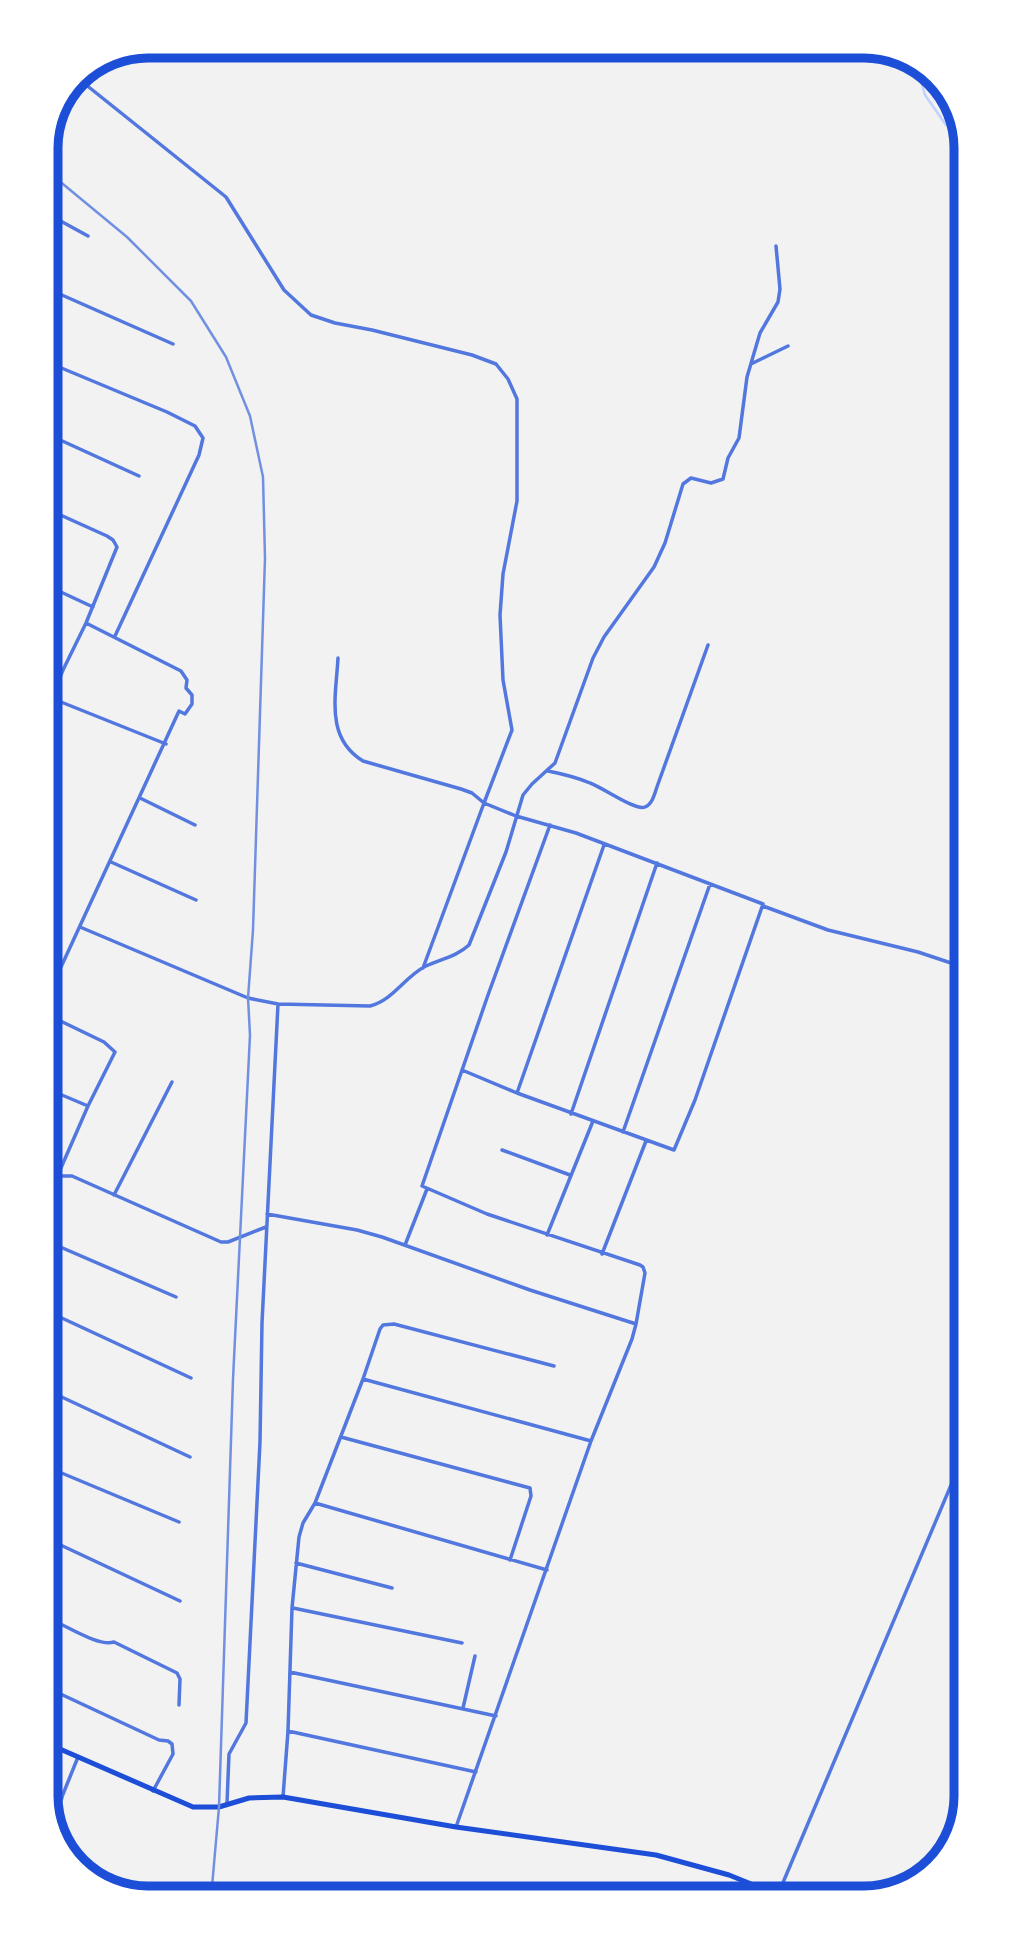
<svg xmlns="http://www.w3.org/2000/svg" width="1012" height="1944" font-family="Cabin,sans-serif">
<style>
.lines{fill:none;stroke-linecap:round;stroke-linejoin:round}
.stream{stroke:#bfd3fe;stroke-width:2.5}
.minor{stroke:#5277de;stroke-width:3.5}
.secondary{stroke:#1d4ed8;stroke-width:5}
.rail{stroke:#7290e2;stroke-width:2.5}
.rim{fill:none;stroke:#1d4ed8;stroke-width:9}
</style>
<rect width="100%" height="100%" fill="#f2f2f2"/>
<g class="lines">
<!-- stream -->
<path class="stream" d="M883,50L913,67L920,78L925,95L946,125H954L959,129
M959,135V136"/>
<!-- minor -->
<path class="minor" d="M75,76L226,197L284,290L311,315L335,323L372,330L472,355L496,364L508,379L517,399V501L503,574L500,615L503,680L512,730L484,803L516,816L576,833L763,904L695,1100L674,1150L517,1093L462,1070
M46,213L88,236
M46,288L173,344
M47,362L167,412L195,426L203,438L199,455L115,636
M751,364L788,346
M47,434L139,476
M47,509L107,536L113,540L117,547L86,623L63,670L48,706
M48,586L93,607
M338,658C336,696 325,738 363,761L461,789L472,793L484,803L423,968
M48,663L62,670
M51,698L166,744
M548,771C563,774 576,777 590,783C602,787 635,811 645,807C653,804 655,792 658,784L708,645
M140,798L195,825
M111,862L196,900
M763,906L828,930L918,952L963,967
M80,927L248,998L278,1004L370,1006C393,1000 404,978 424,967C440,959 456,957 469,945L506,852L523,795L532,784L555,763L593,658L604,637L654,567L665,543L683,484L691,478L711,483L723,479L728,458L739,438L747,377L760,333L778,302L780,289L776,246
M49,993L179,711L185,714L192,704V695L186,688L187,680L181,671L86,623
M50,1016L104,1042L115,1052L88,1106L50,1193
M50,1090L88,1106
M517,1093L604,845
M571,1114L657,863
M623,1132L710,884
M502,1150L570,1175
M50,1173L57,1176H72L221,1242H228L266,1227
M114,1195L172,1082
M267,1214L357,1230L382,1237L530,1290L636,1324
M547,1235L593,1121
M51,1243L176,1297
M405,1245L427,1189
M602,1254L646,1141
M51,1313L191,1378
M363,1379L591,1441
M51,1392L190,1457
M341,1437L530,1488L531,1496L510,1560
M52,1469L179,1522
M315,1503L547,1570
M52,1541L180,1601
M296,1563L392,1588
M293,1608L462,1643
M52,1620C67,1626 99,1647 114,1642L177,1673L180,1679L179,1705
M290,1672L496,1716
M52,1690L159,1740L168,1741L172,1744L173,1754L153,1791
M463,1708L475,1656
M288,1731L476,1772
M53,1795L62,1798
M283,1797L288,1731L292,1608L299,1537L303,1523L315,1503L363,1379L380,1329L383,1325L394,1324L554,1366
M227,1803L229,1754L246,1723L260,1442L262,1323L278,1004
M53,1819L78,1757
M456,1827L591,1441L632,1339L636,1324L645,1273L643,1267L640,1265L487,1214L422,1186L488,995L550,825
M779,1892L965,1452"/>
<!-- secondary -->
<path class="secondary" d="M53,1746L193,1807H219L249,1798L283,1797L456,1827L656,1855L729,1875L771,1892"/>
<!-- rail -->
<path class="rail" d="M46,170L127,237L191,301L226,357L250,416L263,477L265,558L253,930L248,998L250,1035L233,1379L219,1807L211,1898"/>
</g>
<!-- crop -->
<path d="M0 0H1012V1944H0ZM148 58H864A90 90 0 0 1 954 148V1796A90 90 0 0 1 864 1886H148A90 90 0 0 1 58 1796V148A90 90 0 0 1 148 58Z" fill="#fff" fill-rule="evenodd"/>
<path class="rim" d="M148 58H864A90 90 0 0 1 954 148V1796A90 90 0 0 1 864 1886H148A90 90 0 0 1 58 1796V148A90 90 0 0 1 148 58Z"/>
</svg>
